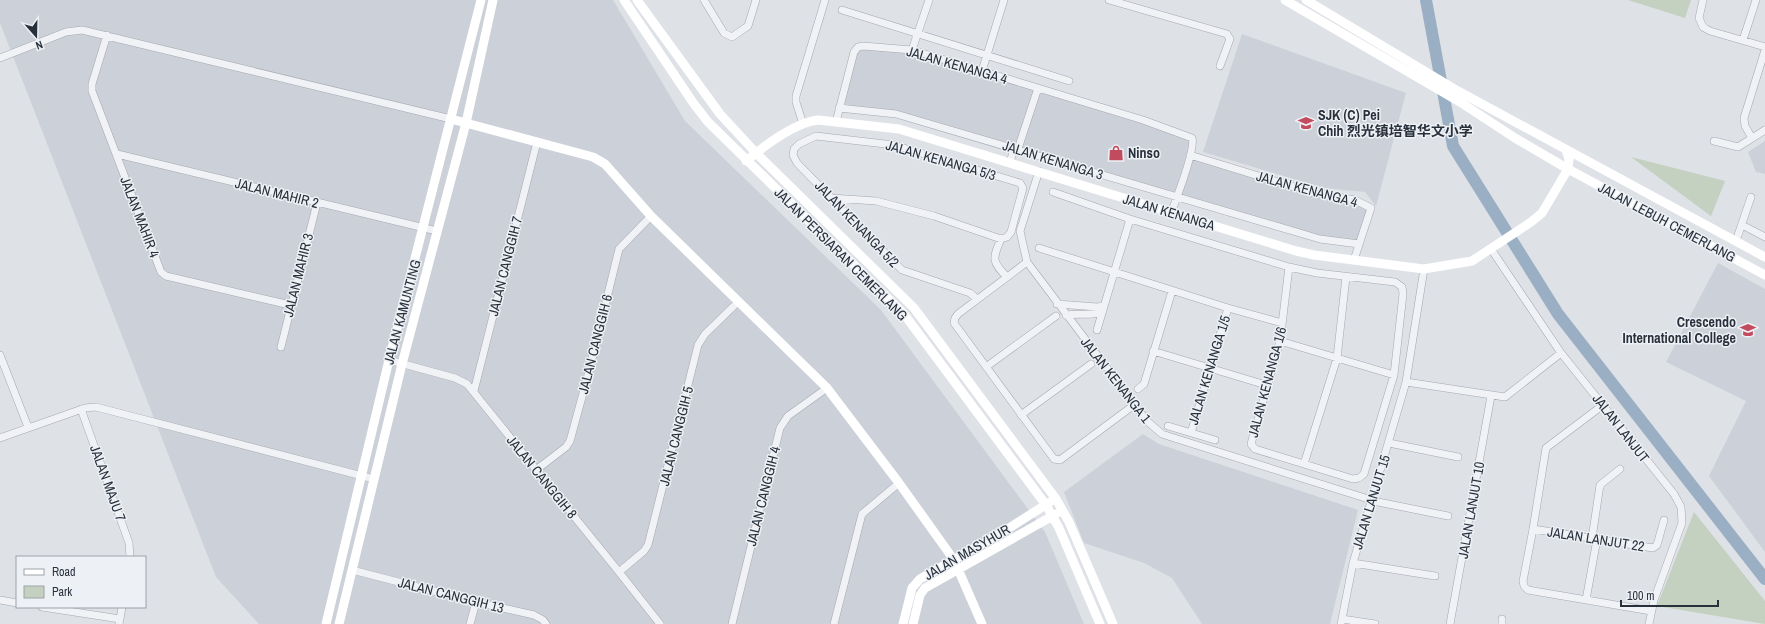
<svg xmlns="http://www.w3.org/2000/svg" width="1765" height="624" font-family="'Archivo Narrow','Noto Sans SC',sans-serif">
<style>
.built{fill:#ccd0d8}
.green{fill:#c4d0c0}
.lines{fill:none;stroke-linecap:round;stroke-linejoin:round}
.river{stroke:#9bafc4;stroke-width:12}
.street-casing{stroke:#a4a8b0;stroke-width:8}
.street{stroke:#f0f2f5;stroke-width:7}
.secondary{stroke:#fff;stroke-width:9}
.labels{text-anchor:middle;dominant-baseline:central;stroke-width:3;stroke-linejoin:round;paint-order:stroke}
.street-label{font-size:14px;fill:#28303c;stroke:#edf0f4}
.poi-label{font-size:14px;font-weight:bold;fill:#28303c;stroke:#edf0f4;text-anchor:start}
</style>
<rect width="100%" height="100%" fill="#dee1e6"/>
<!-- built -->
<path class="built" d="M0,0H613L685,121L881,310L1045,532L1084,624H259L216,577L0,23Z
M1242,34L1406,93L1376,206L1365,192L1324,188L1203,152Z
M862,48L913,52L1119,115L1187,138L1190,140L1188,156L1355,203L1368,210L1357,242L1320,237L896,111L842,106L856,52Z
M1765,141V174L1756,172L1748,152Z
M1718,263L1765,289V552L1709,476L1746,401L1666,362Z
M1143,434L1159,444L1358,510L1330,624H1202L1172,578L1144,563L1084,543L1064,492Z"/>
<!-- green -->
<path class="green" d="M1628,0H1691L1685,18Z
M1631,157L1725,181L1711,216Z
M1694,512L1765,601V624L1657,606Z"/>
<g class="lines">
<!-- river -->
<path class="river" d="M1426,0L1453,146L1558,314L1765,579"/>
<defs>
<path id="street" d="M704,0L724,33L732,37L748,26L756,0
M1109,0L1227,34L1230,39L1220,66
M1703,0L1699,18L1703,27L1710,31L1765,47
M842,10L1069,81
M107,35L92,84V91L161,272L166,276L290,305
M1743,40L1756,0
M912,50L929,0
M0,58L66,32L82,30L451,119
M982,71L1004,0
M1038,88L1143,120L1192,138C1196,148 1176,200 1171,213
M839,108L896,114L1320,239L1359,244
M836,122L854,52L858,47L863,46L912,50L1038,88L1018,149
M803,124L796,102V96L825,0
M1752,138L1745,126L1744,118L1765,50
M1714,141L1738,147L1765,130
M117,154L437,231
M1190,155L1314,193L1355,200L1371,208L1354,260
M1010,163L1014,148
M1039,171L1020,231L1027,262L1147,421L1162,434L1171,437L1378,502L1448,516
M1053,192L1130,219L1289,267L1317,273L1395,282L1402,287L1403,294L1394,375L1364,474L1359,478L1353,479L1255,449L1251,444L1280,341L1289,267
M831,198L876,201L934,216L1001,239
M1742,225L1765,237
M1736,241L1751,197
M1039,248L1228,308L1282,323
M1491,249L1561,353L1674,494L1681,507L1682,523L1654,600L1649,624
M1027,262L958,314L955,318L954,323L1054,459L1060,460L1134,405
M977,299L970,293L902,270L797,163L793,155L794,149L799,144L816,136L894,145L1020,183L1023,188L1011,232L1007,237L1001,239C992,259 992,262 1007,277
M1057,304L1097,307L1104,306
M1066,315C1077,313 1093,316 1102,312
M1097,330L1130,219
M1280,341L1394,375
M281,347L317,203
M1153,351L1266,385
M0,355L28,427
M389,360L455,378L467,384L619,572L660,624
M986,367L1056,316
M1406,382L1505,397L1561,353
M1138,389L1144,384L1172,291
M474,391L537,142
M1603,405L1546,448L1533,529L1523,581L1524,586L1528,590L1651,611
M81,409L129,543L130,557
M1021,415L1091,364
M1168,426L1215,440
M1191,433L1228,308
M0,438L85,408L96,407L374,479
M1389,443L1458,457
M1304,464L1337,358L1346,277
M536,470L566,447L570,441L588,375L619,249L651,216
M1533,529L1653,548L1657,545L1664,520
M1592,538L1600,485L1620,469
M1353,563L1435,576
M352,570L476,602L534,615L543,620L546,624
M619,572L644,551L648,545L698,345L705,334L738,302
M0,600L17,603
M1586,600L1597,539
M42,607L120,619L119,624
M120,619L122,607
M1342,619L1375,624
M470,624L476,602
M732,624L780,428L788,416L827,388
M834,624L862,514L899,483
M1341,624L1353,563L1406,382L1424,269
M1450,624L1491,396
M1502,624V619"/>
</defs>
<!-- street casing -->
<use href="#street" class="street-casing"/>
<!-- street -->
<use href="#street" class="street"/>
<!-- secondary -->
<path class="secondary" d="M624,0L694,104L708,122L904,314L1046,505L1059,528L1100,624
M637,0L720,114L756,153L914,308L1056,499L1069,522L1113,624
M1285,0L1460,102L1515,138L1568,169L1765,275
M1306,0L1458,91L1765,257
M451,119L593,157L605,164L651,216L827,388L899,483L954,560L982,624
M746,161C764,146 794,123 818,120L899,129L1296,251L1314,255L1424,269L1472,261L1531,222L1542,213L1568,169L1569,159L1566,150
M326,624L389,360L481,0
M339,624L402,364L466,123L493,0
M903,624L912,588L920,579L1003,532L1050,502
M913,624L920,595L925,588L1056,514"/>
</g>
<!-- icons -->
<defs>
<symbol id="school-bare" viewBox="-9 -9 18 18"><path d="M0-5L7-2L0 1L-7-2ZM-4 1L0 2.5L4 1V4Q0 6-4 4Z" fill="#c34b5e" stroke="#edf0f4" stroke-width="2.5" paint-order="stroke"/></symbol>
<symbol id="shop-bare" viewBox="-9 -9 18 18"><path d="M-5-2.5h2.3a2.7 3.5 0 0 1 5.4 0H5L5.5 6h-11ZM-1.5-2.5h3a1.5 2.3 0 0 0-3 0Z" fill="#c34b5e" stroke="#edf0f4" stroke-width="2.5" paint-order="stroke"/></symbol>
<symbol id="university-bare" viewBox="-9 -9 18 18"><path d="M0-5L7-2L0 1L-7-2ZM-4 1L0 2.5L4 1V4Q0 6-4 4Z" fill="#c34b5e" stroke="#edf0f4" stroke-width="2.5" paint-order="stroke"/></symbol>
</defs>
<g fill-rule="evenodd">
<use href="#school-bare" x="1295" y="112" width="22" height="22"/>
<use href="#shop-bare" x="1105" y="142" width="22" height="22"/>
<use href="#university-bare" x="1737" y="319" width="22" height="22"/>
</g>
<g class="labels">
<!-- street labels -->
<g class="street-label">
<text transform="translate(957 65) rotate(16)">JALAN KENANGA 4</text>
<text transform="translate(941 160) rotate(16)">JALAN KENANGA 5/3</text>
<text transform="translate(1053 160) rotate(17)">JALAN KENANGA 3</text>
<text transform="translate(1307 189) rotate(15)">JALAN KENANGA 4</text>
<text transform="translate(277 193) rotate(14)">JALAN MAHIR 2</text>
<text transform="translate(1169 212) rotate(17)">JALAN KENANGA</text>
<text transform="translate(140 217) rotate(69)">JALAN MAHIR 4</text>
<text transform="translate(1667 222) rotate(28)">JALAN LEBUH CEMERLANG</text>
<text transform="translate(857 224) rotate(46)">JALAN KENANGA 5/2</text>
<text transform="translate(841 254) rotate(45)">JALAN PERSIARAN CEMERLANG</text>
<text transform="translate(505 266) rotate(-76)">JALAN CANGGIH 7</text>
<text transform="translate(298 275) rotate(-76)">JALAN MAHIR 3</text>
<text transform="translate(402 312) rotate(-75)">JALAN KAMUNTING</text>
<text transform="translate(595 344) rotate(-76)">JALAN CANGGIH 6</text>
<text transform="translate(1209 370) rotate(-73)">JALAN KENANGA 1/5</text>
<text transform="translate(1116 380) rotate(52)">JALAN KENANGA 1</text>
<text transform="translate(1267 382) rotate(-75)">JALAN KENANGA 1/6</text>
<text transform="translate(1621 428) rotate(52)">JALAN LANJUT</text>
<text transform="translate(676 436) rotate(-76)">JALAN CANGGIH 5</text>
<text transform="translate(542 477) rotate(51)">JALAN CANGGIH 8</text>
<text transform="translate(108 483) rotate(70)">JALAN MAJU 7</text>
<text transform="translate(763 496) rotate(-76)">JALAN CANGGIH 4</text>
<text transform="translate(1371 502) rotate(-73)">JALAN LANJUT 15</text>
<text transform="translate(1471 510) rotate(-80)">JALAN LANJUT 10</text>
<text transform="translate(1596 539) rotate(9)">JALAN LANJUT 22</text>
<text transform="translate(967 552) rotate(-30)">JALAN MASYHUR</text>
<text transform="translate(451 595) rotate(14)">JALAN CANGGIH 13</text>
</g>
<!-- poi labels -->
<g class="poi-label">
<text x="1318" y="115">SJK (C) Pei<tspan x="1318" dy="16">Chih 烈光镇培智华文小学</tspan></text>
<text x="1128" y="153">Ninso</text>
<text x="1736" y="322" text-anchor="end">Crescendo<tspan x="1736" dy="16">International College</tspan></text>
</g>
</g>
<!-- legend -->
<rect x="16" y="556" width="130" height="52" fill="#edf0f4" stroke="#9ea3aa"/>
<rect x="24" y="569" width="20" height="6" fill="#ffffff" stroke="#9ea3aa"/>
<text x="52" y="576" font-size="12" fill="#28303c">Road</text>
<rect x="24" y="586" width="20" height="12" fill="#c4d0c0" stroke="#9ea3aa"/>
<text x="52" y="596" font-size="12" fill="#28303c">Park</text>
<!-- north arrow -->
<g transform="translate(36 36) rotate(160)" stroke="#edf0f4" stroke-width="3" paint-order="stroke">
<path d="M0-3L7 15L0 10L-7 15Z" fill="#28303c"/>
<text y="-6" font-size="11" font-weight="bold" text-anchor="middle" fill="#28303c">N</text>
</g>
<!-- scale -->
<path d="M1621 600v6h97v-6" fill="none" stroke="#28303c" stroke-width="2"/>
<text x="1627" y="600" font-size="12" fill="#28303c" stroke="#edf0f4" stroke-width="3" paint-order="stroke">100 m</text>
</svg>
